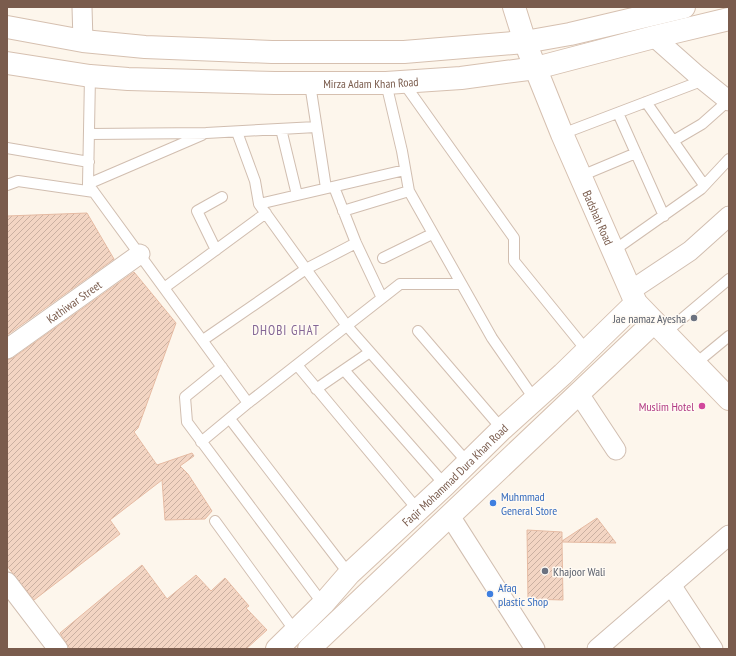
<svg xmlns="http://www.w3.org/2000/svg" width="736" height="656" font-family="'PT Sans Narrow',sans-serif">
<style>
.building{fill:url(#building-hatch);stroke:#e6bba3}
.lines{fill:none;stroke-linecap:round;stroke-linejoin:round}
.lane-casing{stroke:#d1beb0;stroke-width:12}
.street-casing{stroke:#d1beb0;stroke-width:21}
.secondary-casing{stroke:#d6c0b0;stroke-width:24}
.lane{stroke:#fff;stroke-width:10}
.street{stroke:#fff;stroke-width:19}
.secondary{stroke:#fff;stroke-width:22}
.worship-dot{fill:#6b7280;stroke:#fffaf3;stroke-width:1.5}
.hotel-dot{fill:#d1479c;stroke:#fffaf3;stroke-width:1.5}
.shop-dot{fill:#3f7fe0;stroke:#fffaf3;stroke-width:1.5}
.labels{text-anchor:middle;dominant-baseline:central;stroke-width:3;stroke-linejoin:round;paint-order:stroke}
.street-label{font-size:12px;fill:#7a5c4d;stroke:#fffaf3}
.worship-label{font-size:12px;fill:#5b616d;stroke:#fffaf3;text-anchor:end}
.hotel-label{font-size:12px;fill:#b23c85;stroke:#fffaf3;text-anchor:end}
.shop-label{font-size:12px;fill:#366cbe;stroke:#fffaf3;text-anchor:start}
.neighbourhood-label{font-size:13px;letter-spacing:1px;fill:#846695;stroke:#fffaf3}
</style>
<defs>
<pattern id="building-hatch" width="6" height="6" patternUnits="userSpaceOnUse"><rect width="6" height="6" fill="#f3d5c3"/><path d="M-1 1l2-2M0 6l6-6M5 7l2-2" fill="none" stroke="#cab0a1"/></pattern>
</defs>
<rect width="100%" height="100%" fill="#fdf6ec"/>
<!-- building -->
<path class="building" d="M87,213L114,259L7,335V216Z
M134,272L176,323L138,428L134,432L157,465L192,453L194,456L180,466L188,474L212,511L205,519L165,520L162,480L110,520L120,534L34,600L7,566V360L13,358Z
M597,518L616,543L562,542L563,600L528,599L527,530L562,532V541Z
M142,565L167,599L196,575L211,591L225,578L249,606L246,608L267,630L246,649H70L60,633Z"/>
<g class="lines">
<defs>
<path id="lane" d="M90,76L88,184L248,403
M403,82L514,238V261L587,351
M386,83L402,151L409,191L492,338L535,400
M310,84L326,188
M646,102L704,185
M618,113L664,216
M281,129L297,195
M237,132L255,181L259,204L347,326L468,463
M89,134L206,133L316,127
M562,134L704,80
M673,141L702,124L729,100
M7,148L89,162
M581,176L636,153
M88,184L202,135
M7,185L18,181L94,192
M334,187L356,243L382,298
M259,204L405,170
M343,211L409,191
M216,250L197,211L222,197
M613,251L701,189L729,159
M383,258L432,234
M164,288L266,213
M418,331L502,429
M665,333L729,279
M203,340L306,269L356,243
M695,364L729,336
M297,365L418,510
M222,367L185,397L187,422L323,604
M344,370L445,485
M316,389L370,352
M230,419L349,574
M201,442L248,403L400,284H461
M215,521L295,631"/>
<g id="street">
<path d="M82,7L83,41"/>
<path d="M654,37L698,76L729,101"/>
<path d="M630,291L690,251L729,216"/>
<path id="s1" d="M7,349L140,254"/>
<path d="M579,394L616,450"/>
<path d="M450,516L535,649"/>
<path d="M7,582L58,649"/>
<path d="M671,585L713,649"/>
<path d="M597,649L729,535"/>
</g>
<g id="secondary">
<path id="s2" d="M514,7L525,42L562,134L636,303L729,399"/>
<path d="M7,27L83,41L145,47L272,52H404L525,42L570,34L684,7"/>
<path id="s3" d="M7,63L90,76L128,79L275,83H386L461,78L536,68L654,37L729,19"/>
<path id="s4" d="M277,649L323,604L349,574L445,485L502,429L563,374L636,303"/>
<path d="M309,649L654,322"/>
</g>
</defs>
<!-- lane casing -->
<use href="#lane" class="lane-casing"/>
<!-- street casing -->
<use href="#street" class="street-casing"/>
<!-- secondary casing -->
<use href="#secondary" class="secondary-casing"/>
<!-- lane -->
<use href="#lane" class="lane"/>
<!-- street -->
<use href="#street" class="street"/>
<!-- secondary -->
<use href="#secondary" class="secondary"/>
</g>
<!-- markers -->
<g class="worship-dot">
<circle cx="694" cy="318" r="4"/>
<circle cx="545" cy="571" r="4"/>
</g>
<circle class="hotel-dot" cx="702" cy="406" r="4"/>
<g class="shop-dot">
<circle cx="493" cy="503" r="4"/>
<circle cx="490" cy="594" r="4"/>
</g>
<g class="labels">
<!-- street labels -->
<g class="street-label">
<text stroke="none"><textPath href="#s3" startOffset="365">Mirza Adam Khan Road</textPath></text>
<text stroke="none"><textPath href="#s2" startOffset="227">Badshah Road</textPath></text>
<text stroke="none"><textPath href="#s1" startOffset="82">Kathiwar Street</textPath></text>
<text stroke="none"><textPath href="#s4" startOffset="249">Faqir Mohammad Dura Khan Road</textPath></text>
</g>
<!-- worship labels -->
<g class="worship-label">
<text x="686" y="318">Jae namaz Ayesha</text>
<text x="553" y="571" text-anchor="start">Khajoor Wali</text>
</g>
<!-- hotel labels -->
<g class="hotel-label">
<text x="694" y="406">Muslim Hotel</text>
</g>
<!-- shop labels -->
<g class="shop-label">
<text x="501" y="496">Muhmmad<tspan x="501" dy="14">General Store</tspan></text>
<text x="498" y="587">Afaq<tspan x="498" dy="14">plastic Shop</tspan></text>
</g>
<!-- neighbourhood labels -->
<g class="neighbourhood-label">
<text x="286" y="330">DHOBI GHAT</text>
</g>
</g>
<!-- border -->
<rect width="736" height="656" fill="none" stroke="#7a5c4d" stroke-width="16"/>
</svg>
